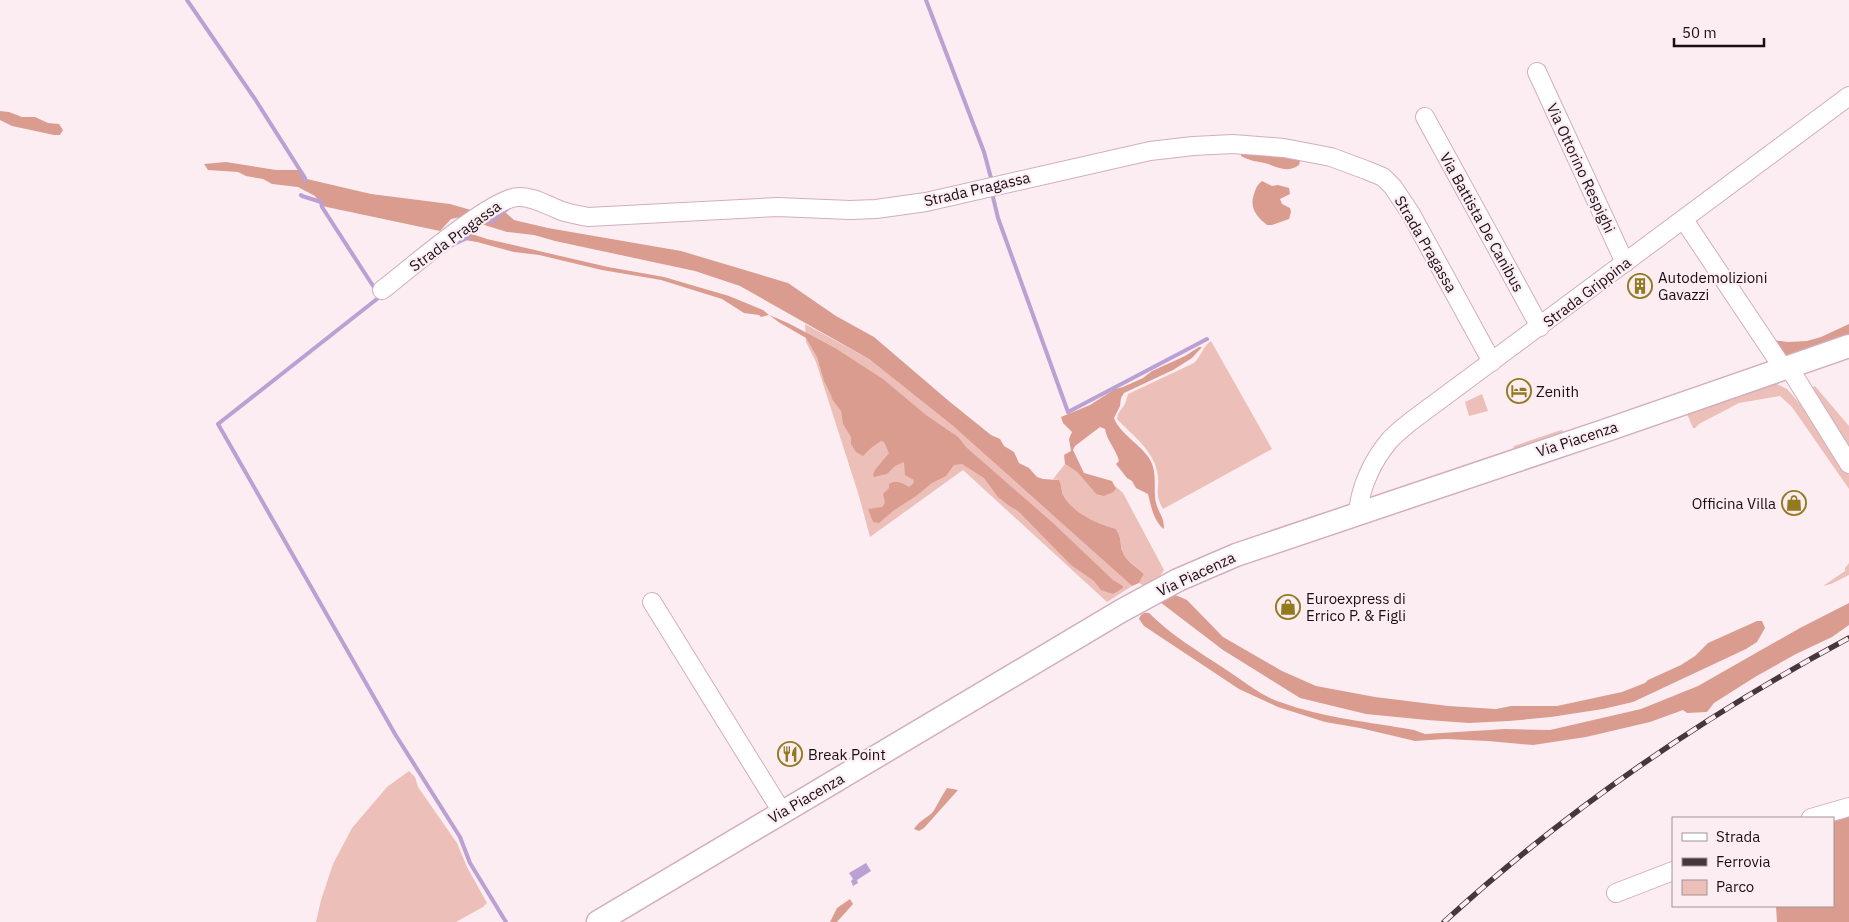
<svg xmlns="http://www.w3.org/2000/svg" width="1849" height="922" font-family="'IBM Plex Sans',sans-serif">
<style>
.green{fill:#ecc0b8}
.forest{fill:#db9c90}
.water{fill:#baa0d3}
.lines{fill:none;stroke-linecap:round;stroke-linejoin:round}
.stream{stroke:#baa0d3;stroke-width:4}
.minor-casing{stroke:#d2aebe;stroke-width:20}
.major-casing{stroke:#d2aebe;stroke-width:25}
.minor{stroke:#fff;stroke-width:18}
.major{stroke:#fff;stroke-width:22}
.rail-casing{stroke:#44373d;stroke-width:5.5}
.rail{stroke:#fcedf3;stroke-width:4;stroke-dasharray:11;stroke-linecap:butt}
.labels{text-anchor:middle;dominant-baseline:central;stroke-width:4.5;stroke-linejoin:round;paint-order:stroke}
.street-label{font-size:15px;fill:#1a0e14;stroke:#fcedf3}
.poi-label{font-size:15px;fill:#1a0e14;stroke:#fcedf3;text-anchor:start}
</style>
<rect width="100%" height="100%" fill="#fcedf3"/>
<!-- green -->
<path class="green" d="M805,324L869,359L953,426L1132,586L1107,602L963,470L870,537L859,496L816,362L806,342Z
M1211,341L1272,449L1163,509C1153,492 1161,488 1157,471C1153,450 1131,434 1117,419L1118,414L1125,404L1128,394L1194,363C1201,356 1204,345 1211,341Z
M1775,383L1787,389L1807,412L1849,475V489L1792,407L1780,396L1739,403L1699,424L1695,428H1693L1687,414Z
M1815,386L1849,426V447L1811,388Z
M1482,394L1488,411L1469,416L1465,402Z
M1561,430L1564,431L1562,434L1513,449L1514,446Z
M1065,464L1077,472L1096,494L1115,489L1114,485L1123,493L1164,570L1160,576L1144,586L1139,583L1144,574C1138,567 1126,561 1123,553C1119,544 1123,541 1116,529C1096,523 1074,514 1063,495C1061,490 1062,485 1059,480L1053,479Z
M1849,563V575L1831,584L1823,586L1845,571V568Z
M409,771L415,777L418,787L457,843L467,867L487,903L483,907L456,922H316L321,900L333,864L352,828L387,787Z"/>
<!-- forest -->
<path class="forest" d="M0,111L9,112L22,117H35L48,123L59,124L63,130L60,135H54L12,126L0,120Z
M1241,153L1298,158L1300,161L1299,165C1288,173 1279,168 1268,164C1258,161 1252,162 1241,156Z
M226,162L276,170H299L307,179L371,194L450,204L471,210L466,216L451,219L440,231L322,206L315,196L298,187L272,184L263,179L246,176L238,172L208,170L204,164Z
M1262,181L1272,186L1278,185L1289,188L1290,194L1280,199L1282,204L1290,208L1291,212L1289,219L1272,225H1267C1257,217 1249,208 1254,194C1256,188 1257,185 1262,181Z
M499,207L514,220L548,228L681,251L788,283L836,316L874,337L950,402L991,435L1000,439L1004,446L1014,452L1019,463L1029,468L1037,477L1043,479L1059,480C1062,485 1061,490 1063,495C1074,514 1096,523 1116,529C1123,541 1119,544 1123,553C1126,561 1138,568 1144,574L1139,583L1132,586L953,426L869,359L740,286L695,271L555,241L534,235L507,232L478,223Z
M469,233L487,239L608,267L664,277L729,296L763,310L769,315L788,323L835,348L883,379L926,415L958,437L967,448L1053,523L1113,580L1123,586V588L1113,594L1101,590L1094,581L1071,565L1018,511L1008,505L998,497L984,478L962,464L954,465L946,476L932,483L916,496L893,511L879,523L873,522L868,509L882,507L885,503L883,494L889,488V484C896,479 903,483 909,487L913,484L914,480L905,475L904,462L895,466L887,474L874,477L873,475L875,470L889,453L884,442L881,441L871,448L863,456L856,452L851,444V437L843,424L841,411L832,399L831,395L824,381L817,357L806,338L780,323L769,315L761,317L759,315L744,313L722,299L661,280L602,270L539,255L514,252L477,242L465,240L452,244Z
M1849,324V337L1801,355L1778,358L1773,340L1788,342L1807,341L1821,337Z
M1199,347H1202L1192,358L1173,370L1124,393L1121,398L1120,406L1114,418C1120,434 1139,443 1149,458C1158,472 1153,488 1156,503C1159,514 1164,516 1164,529C1154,522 1151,506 1148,494L1136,488L1132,481L1127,478L1116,464L1119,461C1116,449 1107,441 1105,429L1100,427L1075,446L1073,450L1084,473L1112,481L1116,489L1113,492L1104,496L1096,494L1077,472L1065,464L1064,455L1071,451L1069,439L1072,432L1063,423L1061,417L1090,405L1115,389L1123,387L1143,378L1152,371L1185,356Z
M1173,594L1187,600L1223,637L1282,671L1316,686L1375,697L1448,706L1496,709L1511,706H1557L1622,692L1645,683L1648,680L1681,665L1695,656L1708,643L1757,621H1762L1765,628L1757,642L1746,649L1633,702L1603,709L1551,717L1509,721L1469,723L1427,720L1366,714L1300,698L1223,650L1160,602Z
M1849,603V625L1832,637L1796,654L1755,677L1714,703L1707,712L1687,713L1683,710L1650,722L1586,737L1533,745L1488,741L1445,739L1415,741L1360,728L1325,722L1278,707L1239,689L1144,626L1139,619C1141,614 1143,612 1149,613C1171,635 1199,652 1225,669C1244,681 1259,695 1280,702C1323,718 1370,722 1414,730L1425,734L1505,729L1550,730L1641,709L1698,686L1800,628Z
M947,788L958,790L924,828L919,831L914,829C919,821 925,819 932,813C936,808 942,795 947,788Z
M1849,815V922H1777L1776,906H1833V818Z
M850,899L853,904L837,922H830L837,908Z"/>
<!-- water -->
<path class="water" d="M866,863L871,871L857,880L858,883L853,886L851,881L853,879L849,873Z"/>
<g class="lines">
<!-- stream -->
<path class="stream" d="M187,0L255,99L305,178L304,181
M926,0L984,152L991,178
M992,193L998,218L1068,412L1207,339
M301,195L302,196L321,202L322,207L375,289
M491,222L511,206
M450,246L469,237
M382,295L218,424L395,734L460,837L470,863L506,922"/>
<defs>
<path id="minor" d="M1537,72L1625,263
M1425,117L1540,327
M1684,220L1783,368
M382,290C407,271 491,198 518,197C533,196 548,206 562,211C571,214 579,215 588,217L778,207L850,210L876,209L926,202L1150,151L1193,146L1233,144L1284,148L1331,157L1366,170L1383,177L1393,187L1411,214L1492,362
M1788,366L1849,464
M1358,513C1360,487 1373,460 1389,441C1395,434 1403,428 1410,422L1849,96
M652,602L782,812
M1811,818L1849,807
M1616,893L1673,871"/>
<path id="major" d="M598,922L1121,611L1178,580L1236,555L1604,431L1849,346"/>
</defs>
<!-- minor casing -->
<use href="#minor" class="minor-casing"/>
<!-- major casing -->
<use href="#major" class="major-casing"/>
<!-- minor -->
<use href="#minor" class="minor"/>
<!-- major -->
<use href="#major" class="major"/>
<defs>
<path id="rail" d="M1444,922C1565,811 1704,716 1849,638"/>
</defs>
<!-- rail casing -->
<use href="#rail" class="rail-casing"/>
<!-- rail -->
<use href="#rail" class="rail"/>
</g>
<!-- icons -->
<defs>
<symbol id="building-ring" viewBox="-11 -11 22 22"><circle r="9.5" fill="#fcedf3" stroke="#927a20" stroke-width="1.5"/><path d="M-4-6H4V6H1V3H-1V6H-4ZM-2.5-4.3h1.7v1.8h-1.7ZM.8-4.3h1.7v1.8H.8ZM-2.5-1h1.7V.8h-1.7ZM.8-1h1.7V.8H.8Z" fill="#927a20"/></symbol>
<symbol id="hotel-ring" viewBox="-11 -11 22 22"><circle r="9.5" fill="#fcedf3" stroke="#927a20" stroke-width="1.5"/><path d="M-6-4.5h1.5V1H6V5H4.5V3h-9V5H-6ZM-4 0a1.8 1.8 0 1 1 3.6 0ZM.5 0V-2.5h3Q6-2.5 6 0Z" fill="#927a20"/></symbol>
<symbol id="shop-ring" viewBox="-11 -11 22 22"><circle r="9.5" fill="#fcedf3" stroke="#927a20" stroke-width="1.5"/><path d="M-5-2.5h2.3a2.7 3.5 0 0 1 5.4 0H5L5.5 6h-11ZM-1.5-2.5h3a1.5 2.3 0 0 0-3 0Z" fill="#927a20"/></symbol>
<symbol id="restaurant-ring" viewBox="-11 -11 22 22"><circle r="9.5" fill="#fcedf3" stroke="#927a20" stroke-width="1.5"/><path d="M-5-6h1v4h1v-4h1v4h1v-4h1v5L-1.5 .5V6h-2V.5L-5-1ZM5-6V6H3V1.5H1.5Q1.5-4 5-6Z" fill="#927a20"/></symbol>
</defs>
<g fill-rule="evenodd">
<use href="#building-ring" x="1626" y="272" width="28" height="28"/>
<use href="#hotel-ring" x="1505" y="377" width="28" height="28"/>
<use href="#shop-ring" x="1780" y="489" width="28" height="28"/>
<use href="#shop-ring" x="1274" y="593" width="28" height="28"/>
<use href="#restaurant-ring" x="776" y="740" width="28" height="28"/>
</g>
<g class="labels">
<!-- street labels -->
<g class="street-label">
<text transform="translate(1581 168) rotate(65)">Via Ottorino Respighi</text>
<text transform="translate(977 189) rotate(-13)">Strada Pragassa</text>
<text transform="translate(1482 222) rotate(61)">Via Battista De Canibus</text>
<text transform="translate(455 236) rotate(-36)">Strada Pragassa</text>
<text transform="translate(1426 244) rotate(60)">Strada Pragassa</text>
<text transform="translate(1587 292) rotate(-37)">Strada Grippina</text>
<text transform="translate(1577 439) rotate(-18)">Via Piacenza</text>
<text transform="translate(1196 574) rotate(-25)">Via Piacenza</text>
<text transform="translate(806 798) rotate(-30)">Via Piacenza</text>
</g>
<!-- poi labels -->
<g class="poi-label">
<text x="1658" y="277">Autodemolizioni<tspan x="1658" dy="17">Gavazzi</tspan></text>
<text x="1536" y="391">Zenith</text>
<text x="1776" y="503" text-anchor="end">Officina Villa</text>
<text x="1306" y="598">Euroexpress di<tspan x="1306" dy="17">Errico P. &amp; Figli</tspan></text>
<text x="808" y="754">Break Point</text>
</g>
</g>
<!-- legend -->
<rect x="1672" y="817" width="162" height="90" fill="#fcedf3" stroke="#a2949a"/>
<rect x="1682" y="833" width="25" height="8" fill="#ffffff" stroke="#a2949a"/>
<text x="1716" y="842" font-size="15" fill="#1a0e14">Strada</text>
<rect x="1682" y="858" width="25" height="8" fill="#44373d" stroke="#a2949a"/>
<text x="1716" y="867" font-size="15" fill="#1a0e14">Ferrovia</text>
<rect x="1682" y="880" width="25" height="15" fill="#ecc0b8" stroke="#a2949a"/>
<text x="1716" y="892" font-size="15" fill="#1a0e14">Parco</text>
<!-- scale -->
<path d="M1674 38v8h90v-8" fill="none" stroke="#1a0e14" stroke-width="2.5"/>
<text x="1682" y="38" font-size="15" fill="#1a0e14" stroke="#fcedf3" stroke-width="4" paint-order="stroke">50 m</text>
</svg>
